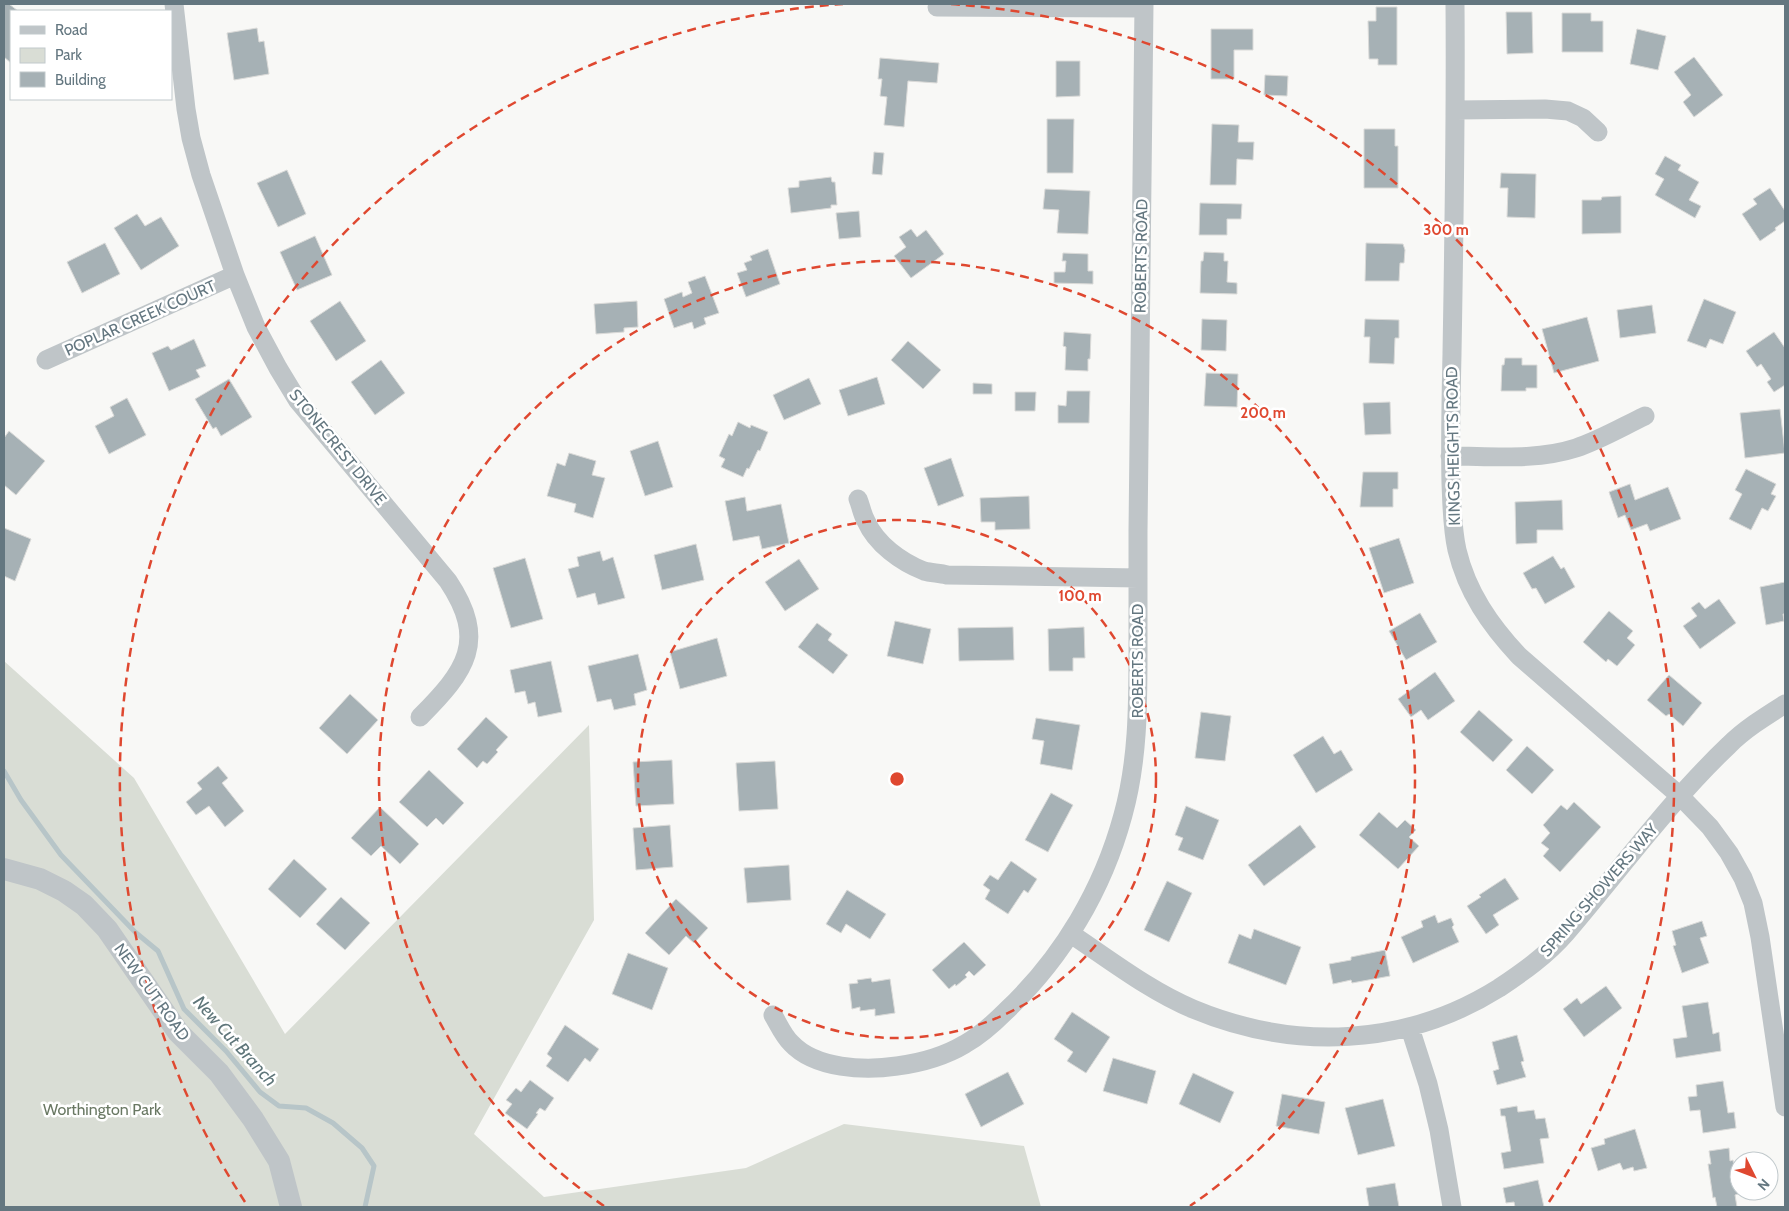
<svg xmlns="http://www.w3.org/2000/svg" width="1789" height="1211" font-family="Cabin,sans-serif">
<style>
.green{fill:#d9ddd5}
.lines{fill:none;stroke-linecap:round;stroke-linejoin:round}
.stream{stroke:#b7c5c8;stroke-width:5}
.building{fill:#a6b1b5;stroke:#dadad8}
.minor{stroke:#bfc5c8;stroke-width:19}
.tertiary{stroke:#bfc5c8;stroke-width:22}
.ring{fill:none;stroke:#df4830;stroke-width:2.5;stroke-dasharray:9 6}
.labels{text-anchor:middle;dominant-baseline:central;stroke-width:5;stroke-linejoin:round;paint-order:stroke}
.street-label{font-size:16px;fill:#647780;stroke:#fff}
.park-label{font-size:16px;fill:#697863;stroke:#fff}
.water-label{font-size:18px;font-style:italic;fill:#5f767a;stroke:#fff}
.centre{fill:#df4830;stroke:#fff;stroke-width:2.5}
.ring-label{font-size:15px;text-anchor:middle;font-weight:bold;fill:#df4830;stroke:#fff;stroke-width:5;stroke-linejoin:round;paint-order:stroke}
</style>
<rect width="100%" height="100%" fill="#f8f8f6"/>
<!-- green -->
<path class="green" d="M4,661L134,778L285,1034L589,725L594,920L474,1134L544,1197L746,1168L844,1124L1024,1146L1041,1207H4Z"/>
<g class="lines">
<!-- stream -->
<path class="stream" d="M4,771L21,800L61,855L135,932L158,951L184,1009L226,1051L260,1092L279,1106L306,1108L333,1123L362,1148L374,1166L365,1207"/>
</g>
<!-- building -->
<path class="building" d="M4,4H9L18,11H11V63L4,57Z
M1376,7H1397V65H1378V59H1369L1368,21H1376Z
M1506,12H1532L1533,53L1507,54Z
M1562,13H1591V21H1603V52H1562Z
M257,28L259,42L264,41L269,74L234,80L227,33Z
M1211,29H1253V50H1234V79H1211Z
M1637,29L1666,36L1658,70L1630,64Z
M1694,57L1723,95L1694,117L1683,102L1691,95L1674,72Z
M880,58L939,63L937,83L908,81L904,127L884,125L887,97L880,96L882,79H878Z
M1056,61H1080V96L1056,97Z
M1265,75L1288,76L1287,96L1264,95Z
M1047,119H1074L1073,173H1047Z
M1212,124L1239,125L1238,142H1254L1253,160L1237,159L1236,185H1210Z
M1364,129H1395V146H1398V188H1364Z
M874,152L884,153L882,175L872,174Z
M1665,156L1681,165L1678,170L1699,182L1689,200L1701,206L1695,218L1655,195L1664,179L1655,174Z
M287,170L306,214L278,227L257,183Z
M1501,173L1536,174L1535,218L1507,217L1508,188H1500Z
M831,177L832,182H835L837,205H831V208L791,213L788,188L799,187V181Z
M1770,188L1785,211V221L1775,228L1776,230L1760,241L1742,214L1757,204L1753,199Z
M1045,189L1090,191L1088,234L1057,233L1059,210L1043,209Z
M1621,196V233L1582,234V200H1601L1602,197Z
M1200,203L1242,204L1241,219H1227V235H1199Z
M859,211L861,237L839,239L836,213Z
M137,214L145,226L161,217L179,246L141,270L114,228Z
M911,229L917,237L926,230L944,254L911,278L894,256L906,247L899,237Z
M315,236L332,275L297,290L280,252Z
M105,243L120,274L82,293L67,262Z
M1366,243L1403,244L1405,250L1404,263H1400L1399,281H1365Z
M768,249L780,284L746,297L737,273L747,270L744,263L752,260L750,256Z
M1204,252L1224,253V261H1228L1227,282L1237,283V294L1200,293L1201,261H1203Z
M1063,253L1088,254V271H1093V284L1054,283V272H1065L1066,261H1062Z
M705,276L719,313L704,318L706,324L694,329L692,322L674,328L664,299L682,292L683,297L692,293L688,282Z
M1704,299L1736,312L1723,344L1710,339L1706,348L1687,341Z
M340,301L366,341L336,361L310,321Z
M637,301L638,327L624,328V332L596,334L594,304Z
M1652,305L1656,333L1620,338L1617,310Z
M1587,317L1599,361L1554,373L1542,329Z
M1202,319L1227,320L1226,351L1201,350Z
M1365,319L1399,320V338H1395L1394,364L1369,363L1370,337H1364Z
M1064,332L1091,334L1090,359H1088V371L1065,370L1066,347L1063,346Z
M1774,332L1785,348V385L1774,392L1767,382L1771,379L1761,364L1757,367L1746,351Z
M194,339L206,366L196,370L200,377L169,391L152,353L168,346L171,350Z
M908,341L941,370L923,389L891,360Z
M1505,358H1522V365H1537V388H1526V391H1501L1502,365H1504Z
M381,360L405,393L375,415L351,382Z
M1206,373L1238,374L1237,407L1204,406Z
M877,377L885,404L848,416L839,390Z
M809,378L821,404L784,420L773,395Z
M229,379L252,417L221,436L216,427L213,429L195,399Z
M973,383L992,384V394H973Z
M1067,391H1090L1089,423H1058V405L1066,406Z
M1015,392H1036L1035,411H1015Z
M127,398L146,435L109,454L95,426L114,416L110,407Z
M1390,402L1391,434L1365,435L1363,403Z
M1780,409L1785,453L1745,458L1740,413Z
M738,422L750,428L751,425L768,432L760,451L758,450L749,469L747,468L743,477L721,467L725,459L719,456L729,434L732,436Z
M9,431L45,461L16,495L4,485V438Z
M658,441L673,487L645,496L630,451Z
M569,453L596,461L592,475L605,478L593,518L574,512L576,504L547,496L557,463L565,466Z
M951,458L964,496L938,506L924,468Z
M1746,469L1776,484L1771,494L1776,496L1768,511L1762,508L1751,530L1729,519L1742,494L1735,490Z
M1363,472H1398V489H1393V507H1360Z
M1630,484L1635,500L1668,487L1681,519L1650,531L1647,524L1631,530L1625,515L1618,518L1609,492Z
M1029,496L1030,529L995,530V522H981L980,498Z
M745,497L747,511L781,504L789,543L762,549L759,536L733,541L725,501Z
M1562,500L1563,530H1537V543L1516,544L1515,502Z
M4,528L31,539L15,581L4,576Z
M1399,538L1414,583L1384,593L1369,548Z
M696,544L704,580L662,590L654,555Z
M600,551L603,561L613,557L625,598L598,605L595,593L577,598L568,569L579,566L577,557Z
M1553,556L1561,569L1564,567L1575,587L1545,604L1536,588L1532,589L1523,573Z
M525,558L543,619L511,628L493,568Z
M799,559L819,589L785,611L765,582Z
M1785,582V614H1783L1784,621L1766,625L1760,587Z
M1719,599L1736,623L1700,649L1683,626L1697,616L1691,608L1699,602L1705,609Z
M1609,611L1633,631L1627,638L1635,645L1617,666L1608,659L1606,662L1583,642Z
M1420,613L1437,642L1406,660L1389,631Z
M895,621L931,629L923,664L887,656Z
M817,623L832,634L828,640L848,655L833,674L798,647Z
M1013,627L1014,660L959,661L958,628Z
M1084,627L1085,658H1073V671H1049L1048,629Z
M717,638L727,676L680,689L670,652Z
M638,654L647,690L634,694L636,705L614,710L611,699L597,702L588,666Z
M551,661L562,712L538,717L535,702L528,704L525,691L515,693L510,670Z
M1435,672L1455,701L1428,720L1421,710L1411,717L1398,699Z
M1669,675L1702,703L1683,726L1669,714L1666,716L1647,700Z
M350,694L378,720L347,754L319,728Z
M1479,710L1513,740L1493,762L1460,732Z
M1201,712L1231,716L1225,761L1195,758Z
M486,717L508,737L496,750L498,752L487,764L483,761L477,768L457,749Z
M1036,718L1080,725L1072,770L1040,764L1044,741L1032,739Z
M1323,736L1334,754L1341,750L1353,770L1316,793L1293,755Z
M1527,746L1554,770L1532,794L1506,770Z
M672,760L674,804L636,806L633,762Z
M775,761L778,809L739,811L736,763Z
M218,766L228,778L222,783L244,811L225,827L209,806L196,815L186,802L202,789L197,783Z
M429,770L464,803L443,825L436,818L427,827L399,802Z
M1051,793L1073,805L1048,852L1025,840Z
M1574,802L1601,827L1560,872L1543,856L1549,849L1541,843L1550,833L1543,825L1561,805L1567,810Z
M1186,806L1219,820L1203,860L1178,850L1183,838L1175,835Z
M380,807L419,844L400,864L381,846L371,856L351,838Z
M1379,812L1397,828L1405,820L1416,830L1409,837L1419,846L1398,869L1359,835Z
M670,825L673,867L636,870L633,828Z
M1300,825L1316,847L1264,886L1248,865Z
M294,859L327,889L300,918L268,889Z
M1011,861L1037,879L1028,893L1024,890L1008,914L985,899L990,890L983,885L990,875L998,880Z
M789,865L791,900L747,903L744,868Z
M1505,878L1519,899L1493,915L1499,925L1486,934L1467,906L1481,897L1479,895Z
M1167,881L1192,893L1169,942L1144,930Z
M847,890L886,914L870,939L846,924L841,933L826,924Z
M341,897L370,923L345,950L316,924Z
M676,899L708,928L694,943L686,936L669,955L645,933Z
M1435,915L1438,923L1451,918L1454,925L1452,927L1459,942L1413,963L1401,937L1423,927L1421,921Z
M1702,921L1707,936L1700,938L1709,963L1682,973L1673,946L1676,945L1672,931Z
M1254,929L1301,947L1286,985L1228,963L1239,934L1251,939Z
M964,942L986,965L974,976L969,971L965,975L967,977L956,986L955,984L949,989L932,970Z
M1385,950L1390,976L1352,983L1351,980L1333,984L1329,964L1351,960V957Z
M628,953L668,968L652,1010L612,994Z
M871,978L872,982L890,979L895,1013L875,1016V1009L860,1011V1007L852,1009L849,984L858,983L857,980Z
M1606,986L1622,1008L1584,1037L1563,1009L1577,998L1581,1004Z
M1708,1002L1713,1034L1719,1032L1721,1051L1676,1058L1673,1039L1687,1037L1682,1006Z
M1072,1012L1110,1037L1086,1073L1067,1061L1073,1052L1054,1039Z
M565,1025L599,1049L590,1062L585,1058L568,1082L546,1066L552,1058L547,1054Z
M1517,1035L1524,1061L1521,1062L1526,1077L1497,1085L1493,1071L1499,1069L1492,1042Z
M1113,1058L1156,1071L1147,1104L1103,1091Z
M1008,1072L1024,1104L981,1127L965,1094Z
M1193,1073L1234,1092L1220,1123L1179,1104Z
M530,1080L554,1098L545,1111L540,1108L536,1113L538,1114L527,1129L505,1113L512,1104L506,1100L516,1088L521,1092Z
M1723,1081L1728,1113L1734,1112L1736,1128L1703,1133L1700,1110L1690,1111L1688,1097L1697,1096L1696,1085Z
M1282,1094L1325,1102L1319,1134L1276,1126Z
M1383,1099L1395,1146L1358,1155L1345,1108Z
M1517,1106L1518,1112L1534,1110L1536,1119L1545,1118L1549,1138L1540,1139L1544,1163L1504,1169L1501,1153L1511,1151L1505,1116H1501L1500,1109Z
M1635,1129L1647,1168L1634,1171L1633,1167L1623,1170L1620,1163L1598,1171L1591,1148L1605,1144L1604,1139Z
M1729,1148L1730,1161L1733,1160L1738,1194L1735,1195L1737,1207H1717L1715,1197L1713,1198L1708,1164H1711L1709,1151Z
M1538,1180L1544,1207H1515L1514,1202L1506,1203L1503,1188Z
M1395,1183L1399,1207H1369L1366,1188Z"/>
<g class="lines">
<!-- minor -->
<path class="minor" d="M174,4L186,109L191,138L201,175L235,275L256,327L278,368L298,401L448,581C488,641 466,671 420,717
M1455,4C1456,121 1454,238 1452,354C1451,397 1450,440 1451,483C1452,505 1452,528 1457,550C1467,592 1490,625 1519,656L1680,796L1710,827L1729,853L1743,878L1753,903L1760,937L1785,1107
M937,7L1144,8
M1456,110L1545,109L1568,111L1583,118L1598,132
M46,360L235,275
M1450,456C1491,456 1536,461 1576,448C1600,440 1622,427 1645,416
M858,499C861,506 862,514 866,521C876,544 901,562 924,571C931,573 940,573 947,575L1138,578
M1071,934C1110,960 1150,991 1193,1009C1294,1051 1405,1047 1499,988C1523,972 1547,955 1566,933C1620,870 1669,802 1729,745C1745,729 1766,716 1785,704
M773,1015C779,1025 783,1035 791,1043C815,1069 865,1071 897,1066C920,1063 945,1056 965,1044C981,1035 994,1023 1006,1011C1063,957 1103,889 1123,815C1138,761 1138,706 1138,651C1138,611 1138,572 1138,532C1140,356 1142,180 1144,4
M1410,1028L1428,1084L1439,1130L1452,1207"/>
<!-- tertiary -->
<path class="tertiary" d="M4,869L40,879L64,891L84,905L107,929L178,1032L219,1073L253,1119L279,1161L291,1207"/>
</g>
<!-- distance rings -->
<g class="ring">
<circle cx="897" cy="779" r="259"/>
<path d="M604 1206A518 518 0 1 1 1190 1206"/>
<path d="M245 1202A777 777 0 0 1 843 4M951 4A777 777 0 0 1 1549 1202"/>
</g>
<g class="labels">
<!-- street labels -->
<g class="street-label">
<text transform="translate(1141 256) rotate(-89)">ROBERTS ROAD</text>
<text transform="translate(140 318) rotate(-24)">POPLAR CREEK COURT</text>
<text transform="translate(1453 446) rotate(-91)">KINGS HEIGHTS ROAD</text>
<text transform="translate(338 447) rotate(51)">STONECREST DRIVE</text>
<text transform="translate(1137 661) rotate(-90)">ROBERTS ROAD</text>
<text transform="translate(1599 890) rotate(-49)">SPRING SHOWERS WAY</text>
<text transform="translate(152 992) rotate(54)">NEW CUT ROAD</text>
</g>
<!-- park labels -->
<g class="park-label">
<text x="102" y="1109">Worthington Park</text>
</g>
<!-- water labels -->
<g class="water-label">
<text transform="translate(235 1041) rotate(48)">New Cut Branch</text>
</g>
</g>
<circle cx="897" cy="779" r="8" class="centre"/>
<g class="ring-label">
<text x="1446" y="235">300 m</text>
<text x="1263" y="418">200 m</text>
<text x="1080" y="601">100 m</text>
</g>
<!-- border -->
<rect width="1789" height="1211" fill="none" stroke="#647780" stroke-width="10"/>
<!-- legend -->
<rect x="10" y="10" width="162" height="90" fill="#ffffff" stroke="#c1c9cc"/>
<rect x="20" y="26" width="25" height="8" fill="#bfc5c8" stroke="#c1c9cc"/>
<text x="55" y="35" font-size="15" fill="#647780">Road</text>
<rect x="20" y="48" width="25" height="15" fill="#d9ddd5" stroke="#c1c9cc"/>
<text x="55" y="60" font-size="15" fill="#647780">Park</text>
<rect x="20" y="72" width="25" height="15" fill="#a6b1b5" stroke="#c1c9cc"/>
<text x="55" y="85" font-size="15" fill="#647780">Building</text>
<!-- north arrow -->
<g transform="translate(1754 1176) rotate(132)"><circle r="24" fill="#ffffff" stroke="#c1c9cc"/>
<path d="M0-4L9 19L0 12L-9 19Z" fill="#df4830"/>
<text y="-8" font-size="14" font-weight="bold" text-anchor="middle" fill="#647780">N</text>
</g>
</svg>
